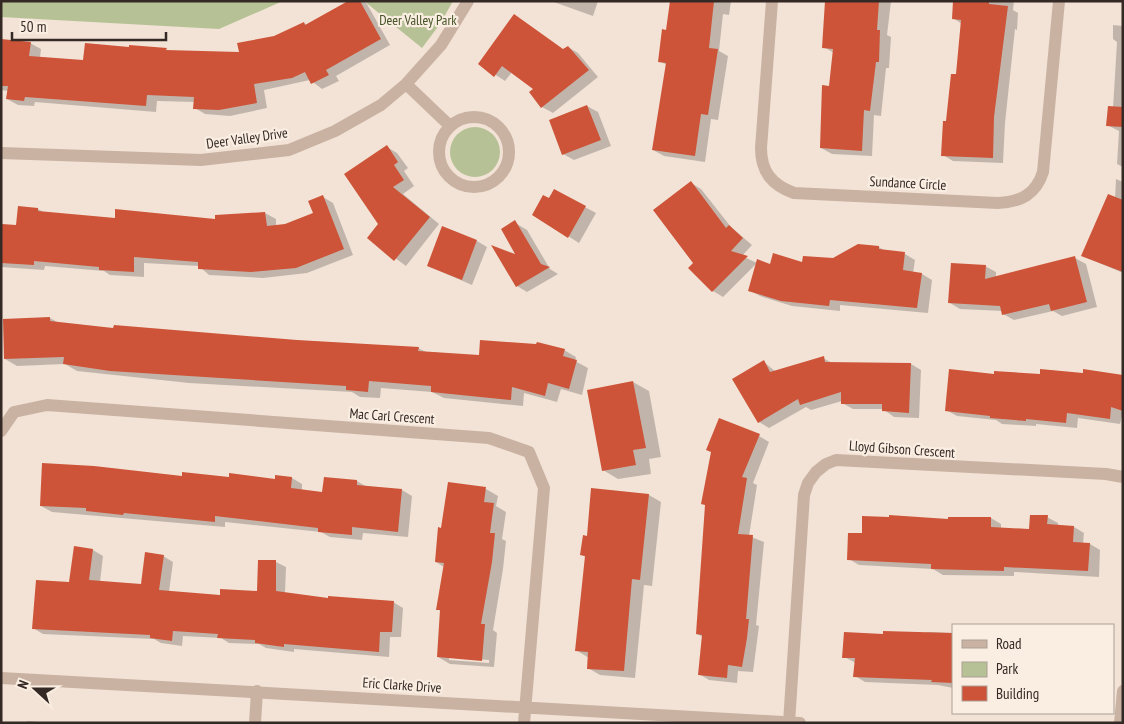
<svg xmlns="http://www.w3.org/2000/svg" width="1124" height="724" font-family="'PT Sans Narrow',sans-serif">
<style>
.green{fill:#b6c296}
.shadow{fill:#0003;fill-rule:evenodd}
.building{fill:#cd5439}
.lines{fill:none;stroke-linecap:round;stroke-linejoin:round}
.minor{stroke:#cab2a2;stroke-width:12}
.labels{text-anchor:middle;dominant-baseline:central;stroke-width:4.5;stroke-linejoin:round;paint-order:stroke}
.park-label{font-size:14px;fill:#465427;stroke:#faeee2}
.street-label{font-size:14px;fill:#342925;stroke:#faeee2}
</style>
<rect width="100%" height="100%" fill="#f2e3d6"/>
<!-- green -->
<path class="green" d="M1,1H283L219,29L1,17Z
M364,1H453L440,24L422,48Z
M450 152a25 25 0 1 1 50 0a25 25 0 1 1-50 0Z"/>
<!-- shadow -->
<path class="shadow" d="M350,1H363L367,4L390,45L336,76L339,81L322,89L310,80L264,90L267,108L230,116L205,114L195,108V102L157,101L156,112L35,102L34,106L18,105L7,99L8,91L1,90V40L30,43L41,49L40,58L84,61L130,49L240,54L304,23L307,25Z
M551,1H598L593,16Z
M671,1H731L729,15L723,14L719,51L728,56L718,120L711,119L705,162L664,156L653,150L667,65L659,61L667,31Z
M827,1H891L887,35L891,37L889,68H886L881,116L874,115L872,156L832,154L821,148L834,53L824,47Z
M955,1H1014L1013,10L1018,13L1017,30L1015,29L1005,123L1003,163L953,161L943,155L958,76L962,24L953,18Z
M1113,25L1123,26V167L1117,164L1119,131L1107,125L1113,108L1117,42L1113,39Z
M568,47L578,53L598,77L553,113L542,107L531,92L535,88L512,72L505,81L479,64L564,50Z
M587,106L598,112L611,146L574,160L563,154Z
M387,147L397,153L408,168L404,171L414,186L403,194L439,224L406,266L368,238L380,225Z
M1116,179L1123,182V273L1083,256L1115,198Z
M691,183L701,189L731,227L752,245L742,256L757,263L723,297L713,291L695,263Z
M555,191L596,213L579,243L533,214Z
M323,197L333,203L353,255L307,273L263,278L209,275L199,266L144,263V277L110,275L104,271L45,266L44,270L1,267V225L17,227L19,208L38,209L45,213L116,219L216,220L265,213L276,219V227L286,226L315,214Z
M517,224L527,230L550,269L558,274L527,292L517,286Z
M477,241L487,247L472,285L428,266Z
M879,247L885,251L905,254L915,260L913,273L922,274L932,280L928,313L840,305V311L792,306L760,296L749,290L771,266L833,260Z
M1075,258L1086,264L1097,307L1062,316L1053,311L1014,320L1003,314V311L960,309L950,303L985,266L996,272V277Z
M50,318L59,323L115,329L418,348L426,352L480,356L564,350L576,357L575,361L588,368L582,395L561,389L557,402L524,393L523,406L444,398L432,392L381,388L380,398L360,397L352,392L189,383L77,371L65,364L17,366L5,359Z
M823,358L834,364H911L921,370L919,418L894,417L883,409H853L842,403V401L811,410L806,407L769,428L759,422L764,362L776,372Z
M995,375L1123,376V412L1120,424L1078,418L1077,428L1036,424V426L1002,424L996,420L957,416L946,410Z
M633,382L649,391L661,457L649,459L651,474L618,479L603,470L588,391Z
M759,436L769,442L753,483L757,485L749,536L764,542L756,625L759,626L753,672L738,671L737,683L709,680L699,674L703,637L697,634L706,505Z
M276,476L292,478L302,484V491L323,493L357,481L367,487L402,490L412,496L408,537L363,533L362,540L330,537L321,532L225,522V527L52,512L41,506L183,477L276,481Z
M449,483L486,489L498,496L496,506L506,512L502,539L506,541L503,569L493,630L497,633L494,667L450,664L438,657L442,612L437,609L444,567L436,562ZM449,657L489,660V663L449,660Z
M593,490L649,495L661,502L652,586L644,585L635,678L600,675L588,668L589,658L576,650L587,558L582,555L588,537Z
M1047,517L1058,523V526L1074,527L1084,533L1083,544H1090L1100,550L1099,577L1014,572V576L943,575L933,569L859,565L849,559L863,534L949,521V518H991L1001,524V529L1031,531Z
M75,547L93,550L103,556L100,582L142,585L163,556L173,562L169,592L221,596L258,593L276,562L286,567L285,593L329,599L393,602L403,608L401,637H390L389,657L294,649V652L266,648L259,644L229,643L221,638L183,636L182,646L161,643L154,639L43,634L33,628L70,584Z
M927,632L953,633V688L938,685L865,682L855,676L856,663L844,657L884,636L927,635Z
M27,721L48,723H27Z"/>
<!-- building -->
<path class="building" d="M348,1H360L381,39L326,70L329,75L311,84L305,72L292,78L254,84L257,103L219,110L193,109L194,97L147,95L146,106L25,97L24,101L6,99L8,86H1V39L31,42L29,56L83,60L85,43L129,47V45L167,48L166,50L239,52L237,43L274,36L304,22L305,25Z
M670,1H714L709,48L718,49L708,115L701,114L695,156L652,150L666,63L658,62L662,29L666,30Z
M825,1H879L877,30H880L879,62H876L870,111L864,110L862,151L820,148L822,85L829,86L833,49L822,48Z
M953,1H989V4L1008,6L994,117L993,158L941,156L943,121H946L951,74H956L961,20L952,19Z
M514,14L563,49L568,46L589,70L541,108L529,92L533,89L502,66L494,77L478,64Z
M587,105L601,140L562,155L549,120Z
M1108,106L1123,107V127L1106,126Z
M387,145L398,162L394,165L404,180L393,187L430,217L394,261L367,238L378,224L344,174Z
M691,181L726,228L729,225L743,238L731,251L748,256L712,292L688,268L693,263L653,210Z
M554,189L586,206L568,238L532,215L543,195L549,198Z
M1108,194L1123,200V272L1081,256Z
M323,195L344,249L296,268L251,272L198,269V262L134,257V272L99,270V267L34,261V265L1,263L2,224L16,225L18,206L38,208V211L115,218V209L215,219V215L265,212L267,226L285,224L313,213L308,201Z
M515,220L541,264L550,267L516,287L491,245L515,254L501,229Z
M442,226L477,240L462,280L427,266Z
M858,244L879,246V249L905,252L903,270L922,273L917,308L830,300L829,306L781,301L748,291L757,259L770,264L773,253L802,262L803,256L833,258Z
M1075,256L1087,302L1051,311L1049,304L1002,315L1000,306L948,303L951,263L986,265L985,279Z
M50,317V321L113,328L114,325L297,340L419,347L418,351L479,355L480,340L536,344L537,342L565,349L563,356L577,360L569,389L548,383L545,396L512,387L511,400L431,392V386L369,381L368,392L346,390V386L110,371L63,364L64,357L4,359L3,319Z
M824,356L825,362L911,363L909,413L882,411V404H841V392L800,405L798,399L758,423L732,379L764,360L770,372Z
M949,369L994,374V371L1040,374V369L1083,373V369L1123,375V411L1111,407L1110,419L1067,413L1066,423L1026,419V421L990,418V416L945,411Z
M633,381L646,448L633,450L636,465L602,471L587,390Z
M719,418L760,434L742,477L747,478L738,534L753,535L746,619H749L747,638L742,667L728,665L727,678L698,675L702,635L696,634L705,505L701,504L711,452L706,450Z
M42,463L94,466L182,476V472L229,477V473L275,479V475L292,477L291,488L322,492L324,477L357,480V485L402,489L398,532L352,527V535L318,532V528L215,516V522L124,513L123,515L86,511V508L40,506Z
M448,482L486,487L484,502L494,503L490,533H495L492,562L481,624H485L482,661L437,657L440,610H436L444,563L435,562L438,527L441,528Z
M591,488L649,494L640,580L632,579L624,671L587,669L588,652L575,651L585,556L580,555L583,535L587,536Z
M889,515L948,519V517H991V527L1029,529L1030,515H1048L1047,524L1074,526L1073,542L1090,543L1088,571L1004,567V571L931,569V564L847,560L848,533H862V516L889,517Z
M74,546L93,549L89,580L141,584L145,552L164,555L159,590L220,595V589L257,591L258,560H276V591L328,598V596L394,601L392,632H380L379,652L284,644V647L255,643V640L217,638L218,634L173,631L172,641L150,638V635L32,629L36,580L69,582Z
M883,631L953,633V683L931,682L932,680L853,677L855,658H842L844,632L883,634Z"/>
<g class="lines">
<!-- minor -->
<path class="minor" d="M772,1L761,148C761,172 772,185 794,193L998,203C1021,202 1036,194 1043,172L1059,1
M406,84L450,126
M439 152a35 35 0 1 1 70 0a35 35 0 1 1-70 0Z
M1,153L201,160L289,150L335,131L381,105L406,84L441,45L468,1
M1,431L14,412L47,405L489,438L529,452L544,488L524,723
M1,678L800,723
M255,723L257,691
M789,723L804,495L808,483L816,472L826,464L836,460L1106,474L1123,477
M1120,723L1123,691"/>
</g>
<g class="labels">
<!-- park labels -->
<g class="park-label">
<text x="418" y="20">Deer Valley Park</text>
</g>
<!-- street labels -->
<g class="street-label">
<text transform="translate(247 138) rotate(-8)">Deer Valley Drive</text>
<text transform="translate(908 183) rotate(3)">Sundance Circle</text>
<text transform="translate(392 416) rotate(4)">Mac Carl Crescent</text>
<text transform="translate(902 449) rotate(4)">Lloyd Gibson Crescent</text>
<text transform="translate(402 685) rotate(4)">Eric Clarke Drive</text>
</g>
</g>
<!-- border -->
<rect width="1124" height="724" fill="none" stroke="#342925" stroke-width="5"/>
<!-- legend -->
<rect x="952" y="624" width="162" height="90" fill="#faeee2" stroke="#ab9f96"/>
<rect x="962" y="640" width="25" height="8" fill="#cab2a2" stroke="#ab9f96"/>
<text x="996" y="649" font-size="15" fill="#342925">Road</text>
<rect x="962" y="662" width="25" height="15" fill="#b6c296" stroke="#ab9f96"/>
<text x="996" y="674" font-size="15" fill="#342925">Park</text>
<rect x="962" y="686" width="25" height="15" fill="#cd5439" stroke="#ab9f96"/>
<text x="996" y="699" font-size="15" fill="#342925">Building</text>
<!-- north arrow -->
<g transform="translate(35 689) rotate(291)" stroke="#faeee2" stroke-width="4" paint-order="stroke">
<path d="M0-4L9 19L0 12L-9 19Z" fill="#342925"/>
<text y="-8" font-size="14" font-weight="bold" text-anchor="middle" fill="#342925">N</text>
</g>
<!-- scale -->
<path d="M12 32v8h154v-8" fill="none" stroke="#342925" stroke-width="2.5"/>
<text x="20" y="32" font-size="15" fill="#342925" stroke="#faeee2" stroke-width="4" paint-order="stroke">50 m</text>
</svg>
